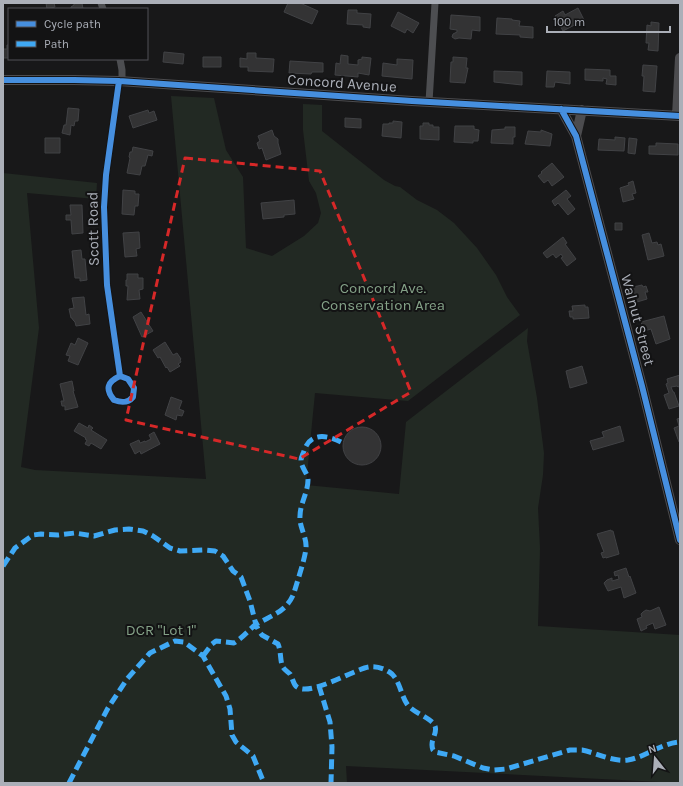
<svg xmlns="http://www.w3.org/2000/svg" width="683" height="786" font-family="Karla,sans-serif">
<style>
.green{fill:#222923}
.building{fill:#333334;stroke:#414245}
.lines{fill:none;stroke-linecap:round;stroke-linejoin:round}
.street{stroke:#4d4e51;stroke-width:7}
.secondary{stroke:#4c4c4f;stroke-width:10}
.quiet{stroke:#3fa9f5;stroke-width:5;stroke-dasharray:10 5;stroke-linecap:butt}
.cycleway-casing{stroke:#131314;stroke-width:8}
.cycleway{stroke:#468fdf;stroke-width:6}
.marked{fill:none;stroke:#d62828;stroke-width:3;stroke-dasharray:8 5;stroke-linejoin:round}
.labels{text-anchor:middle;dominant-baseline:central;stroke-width:4;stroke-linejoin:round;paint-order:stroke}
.street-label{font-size:15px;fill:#abafb8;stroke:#131314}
.park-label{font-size:15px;fill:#84a187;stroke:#131314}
</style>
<rect width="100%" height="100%" fill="#181819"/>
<!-- green -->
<path class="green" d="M171,96L214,98L226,150L243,177L246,248L272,256L304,236L318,223L321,213L316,193L309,181L303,130V104L322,105V131L384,180L395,186L400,187L417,200L437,210L454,223L477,248L496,275L507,297L520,315L408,401L315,393L306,485L399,494L406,422L528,328L527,341L537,398L544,453L543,475L538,508L540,549L538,626L680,635V783L346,766L347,783H3V173L97,183L96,199L27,193L39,328L21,467L35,470L206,479Z"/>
<!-- building -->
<path class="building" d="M46,3H54L55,7L47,9Z
M74,3H82L83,9H71V7L74,5Z
M288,3H300L318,11L312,24L284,12Z
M578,8L584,20L563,31L555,16L563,11L565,15Z
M348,10H357V13L371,14L370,28L363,27V25L347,24Z
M398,12L419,23L413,33L407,29L405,33L391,26Z
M451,15L480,17V31L472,30L471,39L459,38L455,39L452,37L453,34L457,32V30L450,29Z
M497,18L512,19V20L520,21L519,26L533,27V38L520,37V35L496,34Z
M651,22L659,23L658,51L648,50L649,43H646L647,25L651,26Z
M7,45H9V58H3V49H7Z
M164,52L184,54L183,64L163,62Z
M247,53H256V58L274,59L273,72L248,71V67H240V58L247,59Z
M341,55L348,56V64L358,65V60L362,59V57L371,58L369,75L358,73V77L335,75L336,63L340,64Z
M203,57H221V67H203Z
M453,57L467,58L466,68H468L465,83L450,82L451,62H453Z
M397,59L413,60L412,79L382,76L383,63L397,65Z
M290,61L323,63V72H312L311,74L289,73Z
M643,65L657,66L655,92L643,91L644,76H642Z
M585,69L610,70V76H616V85L606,84L607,79L603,78V81L585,80Z
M494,71L522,72V85L494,82Z
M547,71L570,72V84L555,82L554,87H546Z
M68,108L79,109L78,121H75L74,126L71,125L70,135L62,133L64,125H66Z
M148,110L149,113L154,111L157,120L133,128L129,116Z
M345,118L361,119V128L345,127Z
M393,121L402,122L401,138L382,136L383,124H389V123H393Z
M423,123H429V125H433V127H439V140L420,139V126H423Z
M455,126H474V129L479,130L478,141H473V143L454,142Z
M505,127H515V137H513V144L491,143L492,130L505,129Z
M272,130L274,136L278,139V143L281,154L266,160L262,148L259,149L257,143L260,141L258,136Z
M541,130L552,134L550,146L525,144L528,131L541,132Z
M615,137L625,138L624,151L598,150L599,139L615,140Z
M45,138H60V153H45Z
M629,138L637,139L635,154L628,153Z
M656,143L678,144V155L649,154V146H656Z
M133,147L153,151L152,156L148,155L145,166H142L140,175L127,173L130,158L129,157L130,152H132Z
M552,163L564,177L552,186L548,180L544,183L538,176L542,173L541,172Z
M633,181L636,193L632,194L634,199L623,202L620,188L629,185L628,183Z
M123,190L135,191V194H139L138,206H135L134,215L122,214Z
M566,190L571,196L567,199L575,209L568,215L558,203L555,206L552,201Z
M294,200L295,214L284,215V217L263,219L261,203Z
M70,205H82L83,233L72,234L71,220H66V215H71Z
M615,223H622V230H615Z
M139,232L140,248L136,249L137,256L125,257L123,233Z
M649,233L652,243L657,242L658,245L661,244L664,256L648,260L642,235Z
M563,237L567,243L565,244L576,259L567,266L561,258L563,257L561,254L556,258L553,254L547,258L543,253Z
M81,250L82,259H85L87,280L80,281V278H75L72,251Z
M127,274H138V278H143V289L139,290L140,299L127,300L128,286H126V280H127Z
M642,285L643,287L646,286L648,292H645L647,299L637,302L633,287Z
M84,297L86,315L89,314L90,324L76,326L75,322L73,320L72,318H71L69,309L74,308L72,298Z
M585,305V307H588L589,318L573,319V317H570L569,311H573L572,306Z
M141,312L153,331L142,337L133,317Z
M664,316L670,339L656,344L651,329L644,331L641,322Z
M78,338L88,343L78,365L68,361L70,356L66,355L71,343L75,345Z
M165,342L173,355L177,353L181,359L180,360L181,362L178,364L180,366L170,372L167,367L166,368L160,357L158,358L153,350Z
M582,366L587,383L570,388L566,371Z
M680,375V386L678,387L677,386L671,387L673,392H674L679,406L669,409L664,395L669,393L666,384L668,383L667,379Z
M72,381L74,391H73L78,407L65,410V406H62L61,401H64L60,384Z
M171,397L182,401L179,409L184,411L182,416L177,415L176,420L165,415Z
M680,418V443L679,442L674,428L679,426L677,419Z
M79,423L88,428L89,425L93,428L91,430L107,440L101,449L91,443L89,446L85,444L87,440L85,439L86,438L74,431Z
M620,426L624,441L593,450L590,441L604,437L602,432Z
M343 446a19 19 0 1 1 38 0a19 19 0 1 1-38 0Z
M154,432L160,444L141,454L140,451L135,454L130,444L139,440L140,443L145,441V442L151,439L149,435Z
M611,530V531H613L619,554L606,558V557L603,558L601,553L604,552L597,534Z
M626,568L629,577L630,576L636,593L624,598L621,587L608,591L604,583L607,580L612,578V581L619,579L618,575L615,576L614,572Z
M659,607L666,625L655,629L653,623L646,626L647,628L641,631L637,619L642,617L641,614L643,612L646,610L650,611Z"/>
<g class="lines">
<!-- street -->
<path class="street" d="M101,3L103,9
M120,59L122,70V82
M119,81L106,175L104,207L107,285L120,376C107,382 105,389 114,400C122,403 128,403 133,397L134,388L128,379L120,376
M429,102L435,3"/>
<!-- secondary -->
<path class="secondary" d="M3,80H74L119,81L412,101L680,116
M561,109L576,136L642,386L680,540
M677,116L680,58
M576,136L582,110"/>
<!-- quiet -->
<path class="quiet" d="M3,566L15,548L33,535L41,534L58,535L75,533L94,536L115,530L129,529L143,531L153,536L170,548L180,551L204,550L215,551L223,556L233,571L241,577L250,601L256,625L259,631L262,635L278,644C281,651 280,658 282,665C283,669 287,671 290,674C292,677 293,682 295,685C305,700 354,669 369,667C377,666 386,669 392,674C400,682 401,695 407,704C413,713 432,718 435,726C438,734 429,740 433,750L435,752L454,756L483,768L494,770L506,769L570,750C574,750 579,750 582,750C597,753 612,762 628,760C646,757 661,743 680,742
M203,656L212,644L216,641L234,643C242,638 248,631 255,625C271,615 286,613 294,593C297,582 305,559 306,548C307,537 299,527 300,516C300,504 308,492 308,480C308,473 301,468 301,460C301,457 303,454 304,451C310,432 327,435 341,442
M319,686L330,722L332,747L331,783
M69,783L108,708L127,679L150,653L175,641L184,642L203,656L226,696L230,709L232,735L236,742L253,756L264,783"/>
<defs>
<path id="cycleway" d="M3,80H74L119,81L412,101L680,116
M119,81L106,175L104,207L107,285L120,376C107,382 105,389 114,400C122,403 128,403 133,397L134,388L128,379L120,376
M561,109L576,136L642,386L680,540"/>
</defs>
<!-- cycleway casing -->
<use href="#cycleway" class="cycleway-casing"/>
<!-- cycleway -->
<use href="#cycleway" class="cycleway"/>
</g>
<!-- marked area -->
<path class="marked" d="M185,158L320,171L411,392L299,459L126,420Z"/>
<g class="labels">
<!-- street labels -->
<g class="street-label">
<text transform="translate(342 83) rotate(4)">Concord Avenue</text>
<text transform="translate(93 229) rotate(-91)">Scott Road</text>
<text transform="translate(638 320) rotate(75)">Walnut Street</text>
</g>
<!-- park labels -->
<g class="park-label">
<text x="383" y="288">Concord Ave.<tspan x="383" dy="17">Conservation Area</tspan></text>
<text x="161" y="630">DCR "Lot 1"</text>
</g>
</g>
<!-- border -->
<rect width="683" height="786" fill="none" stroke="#abafb8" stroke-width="8"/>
<!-- legend -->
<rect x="8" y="8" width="140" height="52" fill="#131314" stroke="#505156"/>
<rect x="16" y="21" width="20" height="6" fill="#468fdf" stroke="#505156"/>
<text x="44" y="28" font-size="12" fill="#abafb8">Cycle path</text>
<rect x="16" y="41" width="20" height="6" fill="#3fa9f5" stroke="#505156"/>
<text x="44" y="48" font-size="12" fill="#abafb8">Path</text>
<!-- north arrow -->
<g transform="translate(655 758) rotate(343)" stroke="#131314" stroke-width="3" paint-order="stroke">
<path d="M0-3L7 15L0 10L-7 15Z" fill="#abafb8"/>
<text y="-6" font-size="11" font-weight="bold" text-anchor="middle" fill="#abafb8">N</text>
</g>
<!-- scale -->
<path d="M547 26v6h123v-6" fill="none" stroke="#abafb8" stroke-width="2"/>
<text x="553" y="26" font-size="12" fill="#abafb8" stroke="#131314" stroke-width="3" paint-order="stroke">100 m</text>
</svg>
